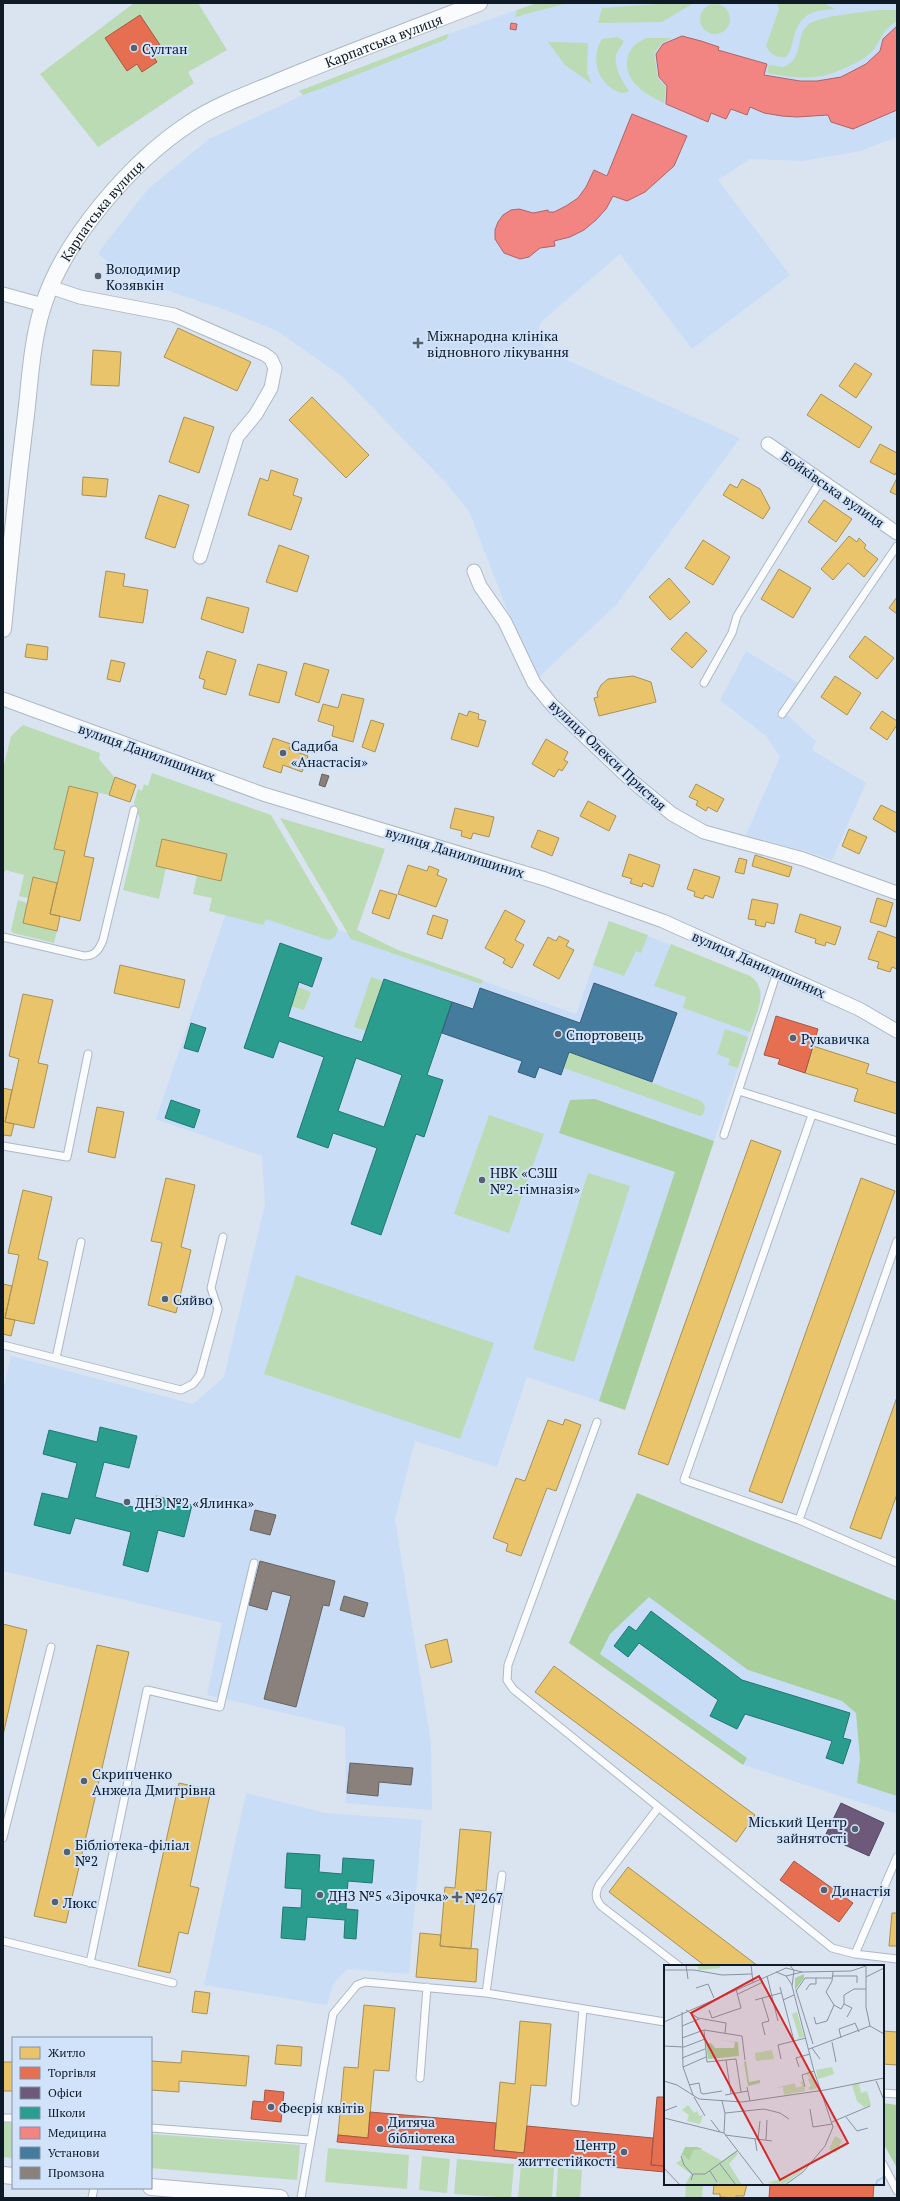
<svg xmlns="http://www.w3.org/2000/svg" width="900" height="2201" font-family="'PT Serif',serif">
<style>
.built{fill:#c9ddf6}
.green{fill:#badbb4}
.forest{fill:#a8cf9c}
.homes{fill:#e9c46a;stroke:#a89156}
.shops{fill:#e76f51;stroke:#a65644}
.offices{fill:#6d597a;stroke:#514661}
.schools{fill:#2a9d8f;stroke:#227670;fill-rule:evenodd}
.health{fill:#f28482;stroke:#ae6467}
.public{fill:#457b9d;stroke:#355e7a}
.industry{fill:#8a817c;stroke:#656262}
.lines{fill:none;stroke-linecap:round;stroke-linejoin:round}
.service-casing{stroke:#aeb8c4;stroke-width:9}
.minor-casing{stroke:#aeb8c4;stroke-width:15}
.tertiary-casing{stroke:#aeb8c4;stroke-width:18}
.service{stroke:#f9fbfd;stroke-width:7}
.minor{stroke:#f9fbfd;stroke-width:13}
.tertiary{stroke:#f9fbfd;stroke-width:16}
.poi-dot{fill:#56616d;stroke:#d0e3fa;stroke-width:1.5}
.labels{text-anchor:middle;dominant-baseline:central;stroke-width:4;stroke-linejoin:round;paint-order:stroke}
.street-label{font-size:14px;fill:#0f1a27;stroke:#d0e3fa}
.poi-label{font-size:14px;fill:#0f1a27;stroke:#d0e3fa;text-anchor:start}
.inset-river{fill:none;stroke:#aacaf4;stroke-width:2}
.inset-road{fill:none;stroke:#8993a0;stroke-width:1}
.view{fill:#d62828;fill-opacity:0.15;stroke:#d62828;stroke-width:2}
.inset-edge{fill:none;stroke:#0f1a27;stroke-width:2}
</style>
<rect width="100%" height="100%" fill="#dae4f0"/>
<!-- built -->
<path class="built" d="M537,3H897V137L861,151L803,161L750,159L718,180L790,275L692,349L620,254L541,322L537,335L545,350L740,438L616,605L539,677L511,620L469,511L445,482L343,377L277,331L228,311L124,276L98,253L148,189L209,139L303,95L299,91L448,34Z
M746,651L806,688L787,715L816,741L812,750L866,783L832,860L808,852L746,835L780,757L766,736L720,700Z
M233,892L576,1014L609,921L750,976L757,983L761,992L760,1002L625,1410L527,1377L497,1467L415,1441L395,1519L431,1743L432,1810L346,1803L345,1727L207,1695L222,1623L3,1571V1391L11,1356L193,1404L224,1377L265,1204L262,1156L156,1119Z
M637,1493L897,1601V1814L743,1765L569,1643Z
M246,1793L326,1813L422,1820L409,1974L348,1969L338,1978L332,1988L327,2005L204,1985Z"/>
<!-- green -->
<path class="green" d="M134,3H198L227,50L188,72L194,83L98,147L40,74Z
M537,3H568L515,17L517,10Z
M672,3H694L662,22L598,23L602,8Z
M777,3H824L835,9C809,11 800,14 793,40C791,47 791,52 786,57C776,58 771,55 766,46L779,9Z
M700 19a15 15 0 1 1 30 0a15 15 0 1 1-30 0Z
M879,10H897V21C881,32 884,35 874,49C869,56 859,62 851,65C821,81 800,79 767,73L769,65L783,67C806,58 794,35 809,24C820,16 864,12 879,10Z
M448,34L447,39L323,88L303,95L299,91Z
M617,37L624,41C622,46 617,51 616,55C614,68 622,81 629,91C624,95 619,92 614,90C596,80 591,56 602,39Z
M647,38H672L662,43L654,54L658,78L666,87L664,103C646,95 621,80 628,56C631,46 638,42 647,38Z
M548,42L588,43L587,73L592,84L565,65Z
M23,725L100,753L99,759L115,778L109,795L69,786L55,849L65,851L57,883L33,877L28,898L19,896L24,875L5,870L3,879V769L11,736Z
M152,773L271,815L338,929L335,937L329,940L325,939L266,919L263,925L209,911L212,898L193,894L197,875L221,881L227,854L162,839L156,866L166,868L159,899L123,890L140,819L134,803L138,789L142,791L144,784L148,786Z
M280,818L385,849L357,930L398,950L483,980L481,984L351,939Z
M18,900L27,903L23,923L57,931L54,943L13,933L11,930Z
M609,921L648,935L641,953L636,951L624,976L593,965Z
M671,944L750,976C770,989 756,1015 750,1032L683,1008L686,997L654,986Z
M371,977L383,981L366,1031L354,1027Z
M298,987L311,992L304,1010L291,1006Z
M725,1029L748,1037L738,1068L728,1065L730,1059L717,1054Z
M569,1052L701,1101L705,1106L704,1113L700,1116L564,1068Z
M489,1115L544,1134L509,1233L454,1214Z
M588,1173L630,1186L574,1362L533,1349Z
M296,1275L494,1343L460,1439L264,1374Z
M3,2122L13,2123V2158L3,2157Z
M151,2134L300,2145L297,2180L151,2168Z
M328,2148L409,2155L407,2189L325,2182Z
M422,2156L450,2159L447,2193L419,2190Z
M457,2159L514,2164L511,2198L454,2194Z
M521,2165L554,2168L552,2198H518Z
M558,2168L582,2170L580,2198H556Z
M686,2184L703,2185L702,2198H685Z"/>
<!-- forest -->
<path class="forest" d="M595,1099L714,1141L625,1410L599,1401L675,1172L559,1133L570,1100Z
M637,1493L897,1601V1796L857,1783L860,1758L856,1713L842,1701L748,1670L649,1597L610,1634L600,1654L747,1758L743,1765L569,1643Z
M883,2103L897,2105V2168L883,2143Z"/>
<!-- homes -->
<path class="homes" d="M178,328L251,362L237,391L164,357Z
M93,350L121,352L119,386L91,385Z
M855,363L872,374L856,398L839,386Z
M821,394L872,427L859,448L807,415Z
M312,397L369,455L346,478L289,420Z
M184,417L214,427L199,473L169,462Z
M880,444L897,453V471L895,475L870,462Z
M271,470L298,479L293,495L302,498L291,530L248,515L260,478L268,481Z
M83,477L108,479L106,497L82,495Z
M897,478V495L890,492Z
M742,479L760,489L770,508L763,519L723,495L730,484L737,488Z
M159,495L189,505L175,548L145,538Z
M824,500L852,519L836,542L808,522Z
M849,536L857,542L859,538L866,545L864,548L878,559L864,577L848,563L833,580L821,569Z
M703,540L730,557L713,585L685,568Z
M279,545L309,556L297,592L266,582Z
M779,569L811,588L793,618L761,599Z
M106,571L125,574L123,586L148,590L143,623L99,617Z
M669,578L690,602L670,620L649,597Z
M207,597L249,608L243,633L201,619Z
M897,597V614L889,608Z
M686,632L707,651L692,668L671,649Z
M865,636L894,658L877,679L849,657Z
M27,644L48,647L47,660L25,657Z
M207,651L236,660L226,695L203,688L205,680L199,678Z
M111,660L125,663L120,682L107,679Z
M304,663L329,670L319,703L295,695Z
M258,664L287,672L279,703L249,695Z
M633,676L651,682L656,702L599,716L594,698L598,697L597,693L601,685L608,679Z
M835,676L861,693L847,715L821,697Z
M342,694L364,699L353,742L332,736L334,726L318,721L323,704L338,708Z
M469,711L479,714L478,719L486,721L478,747L451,739L459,713L467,716Z
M882,711L897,721V725L887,740L870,728Z
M371,720L384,724L375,752L362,747Z
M273,738L291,744L289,749L308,756L302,772L283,765L281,773L263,767Z
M546,739L568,752L564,760L568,762L562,771L559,769L554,777L532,764Z
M115,777L136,785L130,802L109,795Z
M696,784L724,799L717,812L708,807L706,811L696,805L698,801L689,797Z
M69,786L98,793L84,856L94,858L80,921L50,914L65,851L54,849Z
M588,801L616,816L609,831L580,816Z
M881,805L897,813V833L873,819Z
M455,808L494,817L489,837L473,833L471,839L461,836L462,831L450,828Z
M849,829L867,837L859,854L842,846Z
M538,830L559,838L552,856L531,847Z
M162,839L227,854L221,881L156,866Z
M629,854L660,865L653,887L643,883L642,887L630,883L632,879L622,876Z
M755,855L792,867L789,877L752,866Z
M739,858L747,860L744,874L735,872Z
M408,865L427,871L429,866L439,870L437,875L447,879L436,907L398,894Z
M694,869L720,877L713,898L705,895L703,899L694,896L695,892L687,889Z
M33,877L57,883L50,914L60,916L57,931L23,923Z
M380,890L397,895L389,919L372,913Z
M877,898L893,903L886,927L870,922Z
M752,899L778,904L774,924L766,922L765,927L755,925L756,920L748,919Z
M505,910L525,921L515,940L524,945L512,968L503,963L505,959L485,948Z
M800,914L841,927L835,945L826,942L825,946L815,943L816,939L795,932Z
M433,915L448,920L442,939L427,934Z
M878,931L897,938V969L892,967L890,972L877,968L879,962L868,959Z
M559,936L569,941L566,946L574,950L559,979L533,965L548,937L556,941Z
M120,965L185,980L179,1008L114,993Z
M23,994L53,1000L38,1063L48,1065L34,1128L5,1122L19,1059L9,1056Z
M813,1046L869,1064L866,1073L897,1083V1114L854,1101L858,1089L805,1073Z
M3,1088L12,1090L5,1122L14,1124L11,1136L3,1135Z
M97,1107L124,1112L115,1158L88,1152Z
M751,1140L781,1151L668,1465L638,1454Z
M166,1178L195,1185L181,1247L191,1250L176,1313L148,1305L162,1243L151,1241Z
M861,1178L895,1191L782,1503L749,1491Z
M23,1190L52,1197L38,1259L48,1262L34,1324L5,1318L19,1255L8,1253Z
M3,1284L12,1286L5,1318L15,1320L11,1336L3,1334Z
M897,1397V1494L881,1539L850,1528Z
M565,1419L581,1425L556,1491L547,1488L521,1556L506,1551L508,1544L493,1538L516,1478L525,1481L548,1420L563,1425Z
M3,1624L27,1630L3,1735Z
M447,1639L452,1662L431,1668L425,1645Z
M97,1645L129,1652L66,1923L34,1916Z
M554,1666L755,1815L736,1842L535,1692Z
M179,1783L211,1790L190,1886L199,1888L188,1934L179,1932L170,1973L138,1966Z
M460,1829L491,1832L486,1891L476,1890L471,1949L440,1946L445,1887L455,1888Z
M628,1867L758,1966H705L609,1892Z
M892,1913H897V1946H889Z
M420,1933L441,1935L440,1946L478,1949L476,1982L416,1977Z
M195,1991L210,1993L207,2014L192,2012Z
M364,2005L395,2008L389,2071L374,2070L368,2138L338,2135L344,2067L358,2068Z
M520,2021L551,2024L546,2086L531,2085L524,2153L494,2150L500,2082L515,2084Z
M883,2031L897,2032V2065L883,2064Z
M277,2045L302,2047L301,2066L275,2064Z
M182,2051L249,2056L246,2086L179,2081V2092L151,2090V2061L181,2063Z
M3,2062H13V2091H3Z
M714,2184H747L744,2196H736V2198L720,2197V2194H713Z"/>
<!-- shops -->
<path class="shops" d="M140,15L162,48L152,54L157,62L142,72L137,64L127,71L105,38Z
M776,1016L818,1029L805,1073L778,1064L780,1059L764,1055Z
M794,1861L853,1903L839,1922L780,1880Z
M265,2090L284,2092L281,2122L251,2119L253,2101L264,2102Z
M657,2097H665V2166L651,2165Z
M370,2112L496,2123L494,2150L524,2153L527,2126L653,2138L651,2165L665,2166V2172L337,2142L338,2135L368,2138Z
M770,2184H874L873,2198H769Z"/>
<!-- offices -->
<path class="offices" d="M841,1803L884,1823L869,1856L825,1836Z"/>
<!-- schools -->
<path class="schools" d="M280,943L322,958L312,987L299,982L288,1017L343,1036L362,1042L384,979L452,1002L427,1075L443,1080L424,1137L416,1134L381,1235L351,1224L377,1148L333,1133L328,1148L297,1137L324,1057L279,1041L273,1058L244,1048ZM356,1058L402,1075L384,1127L338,1111Z
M191,1023L206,1028L198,1052L184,1048Z
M171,1100L200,1110L194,1128L165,1118Z
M100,1427L137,1436L129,1468L104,1462L95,1497L152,1512L156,1496L192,1505L184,1537L158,1530L148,1572L123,1565L131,1532L75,1518L70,1534L34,1525L42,1493L68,1499L77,1463L43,1454L49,1430L97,1442Z
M651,1611L742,1680L850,1713L843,1738L851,1740L843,1764L826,1758L832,1741L745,1714L737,1729L710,1716L718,1700L639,1643L628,1657L614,1646L629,1626L636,1631Z
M287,1853L320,1855L319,1872L342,1874L343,1858L374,1860L372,1883L348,1881L346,1909L358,1910L356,1939L344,1938L345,1920L307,1917L305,1940L281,1938L283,1907L301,1908L302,1889L285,1888Z"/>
<!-- health -->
<path class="health" d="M511,23L517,24L516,30L510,29Z
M897,26V110L853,129L831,122L828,115L797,117L782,116L764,113L750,107L747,115L731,109L726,119L711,113L708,122L666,104L667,86L659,77L656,54L663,44L682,36L701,41L719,47L718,50L767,64L764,75L800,81H817L841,77L866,64L880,51L883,39Z
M632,114L687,136L674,166L645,192L627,201L613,196L606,209L596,220L584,230L570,237L554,241L555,246L540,248L529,257L520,259L504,253L495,239V230L498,222L503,215L511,210L519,209L533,213L548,210V212H554L566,206L578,198L586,187L594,170L607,176Z"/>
<!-- public -->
<path class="public" d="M594,983L677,1013L652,1082L569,1052L561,1075L539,1067L535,1078L518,1072L522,1061L442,1033L452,1002L473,1009L480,988L580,1023Z"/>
<!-- industry -->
<path class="industry" d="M322,774L329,776L325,787L319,785Z
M255,1510L276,1515L270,1535L250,1530Z
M260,1561L335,1581L329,1606L323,1605L296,1707L264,1699L291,1596L272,1591L267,1610L249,1605Z
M344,1596L368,1603L364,1617L340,1610Z
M350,1763L413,1768L411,1785L379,1782L378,1796L347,1793Z"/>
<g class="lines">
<defs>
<path id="service" d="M704,683L732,633L737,616L821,480
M782,714L897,546
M3,937L84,956C95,956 99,950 103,940L134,810
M739,1091L897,1141
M812,1115L684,1480L799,1520L897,1563
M724,1135L777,972
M3,1146L67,1157L88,1054
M3,1345L181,1390L193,1384L200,1375L218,1309L211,1288L223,1237
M56,1358L81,1242
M597,1422L508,1665L507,1680L513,1689L832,1948L855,1954L897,1857
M799,1520L897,1241
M658,1808L599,1885C595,1894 595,1898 601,1906L679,1966
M3,1838L51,1647
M3,1941L173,1983
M855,1954L897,1959
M90,1963L147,1690L220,1707L254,1563
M486,1993L502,1875
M420,2078L427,1987
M883,2093L897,2094
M575,2102L583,2009
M3,2118H13
M151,2128L310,2140
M883,2164L897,2191
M92,2198L94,2188
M301,2198L333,2014L357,1985L365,1982L486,1993L665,2022"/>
<path id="minor" d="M50,287L80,297L174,315L264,354L271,359L275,368L271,388L256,414L237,437L200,557
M3,294L43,305
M768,444L897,533
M474,571L480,586L505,622L534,683L552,705L632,781L672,814L704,832L803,859L897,893
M3,699L263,794L545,879L663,921L859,1009L897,1031"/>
<g id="tertiary">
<path id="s1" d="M3,629C10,558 17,486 26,415C30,379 32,340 43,306C64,239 132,161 190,123C214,106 254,92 282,80C347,53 413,29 479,3"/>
<path d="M3,2175L13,2176"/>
<path d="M151,2187L280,2198"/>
</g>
</defs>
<!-- service casing -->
<use href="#service" class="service-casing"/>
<!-- minor casing -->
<use href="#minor" class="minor-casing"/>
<!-- tertiary casing -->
<use href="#tertiary" class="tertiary-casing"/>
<!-- service -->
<use href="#service" class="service"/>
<!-- minor -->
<use href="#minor" class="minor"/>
<!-- tertiary -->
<use href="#tertiary" class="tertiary"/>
</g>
<!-- markers -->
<g class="poi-dot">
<circle cx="134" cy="48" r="4"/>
<circle cx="98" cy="276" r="4"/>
<path d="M416 337h4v4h4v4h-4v4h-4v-4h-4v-4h4z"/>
<circle cx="283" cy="753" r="4"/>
<circle cx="558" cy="1034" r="4"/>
<circle cx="793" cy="1038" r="4"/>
<circle cx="482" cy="1180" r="4"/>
<circle cx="165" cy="1299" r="4"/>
<circle cx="127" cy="1502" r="4"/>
<circle cx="84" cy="1781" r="4"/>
<circle cx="855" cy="1829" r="4"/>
<circle cx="67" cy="1852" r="4"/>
<circle cx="824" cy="1890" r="4"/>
<circle cx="320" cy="1895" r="4"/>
<path d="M455 1891h4v4h4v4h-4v4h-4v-4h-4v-4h4z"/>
<circle cx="55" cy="1902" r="4"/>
<circle cx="271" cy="2107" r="4"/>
<circle cx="380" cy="2129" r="4"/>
<circle cx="624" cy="2152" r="4"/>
</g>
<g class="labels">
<!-- street labels -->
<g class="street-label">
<text stroke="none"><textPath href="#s1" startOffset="775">Карпатська вулиця</textPath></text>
<text stroke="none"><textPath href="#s1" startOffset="439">Карпатська вулиця</textPath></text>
<text transform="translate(833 489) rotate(35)">Бойківська вулиця</text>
<text transform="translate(147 752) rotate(20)">вулиця Данилишиних</text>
<text transform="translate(608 755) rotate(43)">вулиця Олекси Пристая</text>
<text transform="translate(455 852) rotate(17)">вулиця Данилишиних</text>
<text transform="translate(759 964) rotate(24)">вулиця Данилишиних</text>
</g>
<!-- poi labels -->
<g class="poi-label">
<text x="142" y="48">Султан</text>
<text x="106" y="268">Володимир<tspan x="106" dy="16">Козявкін</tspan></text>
<text x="427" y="335">Міжнародна клініка<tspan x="427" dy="16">відновного лікування</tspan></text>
<text x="291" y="745">Садиба<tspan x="291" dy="16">«Анастасія»</tspan></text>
<text x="566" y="1034">Спортовець</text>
<text x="801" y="1038">Рукавичка</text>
<text x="490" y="1172">НВК «СЗШ<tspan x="490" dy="16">№2-гімназія»</tspan></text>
<text x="173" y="1299">Сяйво</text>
<text x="135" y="1502">ДНЗ №2 «Ялинка»</text>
<text x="92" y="1773">Скрипченко<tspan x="92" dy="16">Анжела Дмитрівна</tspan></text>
<text x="847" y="1821" text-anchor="end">Міський Центр<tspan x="847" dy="16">зайнятості</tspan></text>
<text x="75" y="1844">Бібліотека-філіал<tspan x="75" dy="16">№2</tspan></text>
<text x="832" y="1890">Династія</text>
<text x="328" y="1895">ДНЗ №5 «Зірочка»</text>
<text x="465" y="1897">№267</text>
<text x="63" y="1902">Люкс</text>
<text x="279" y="2107">Феєрія квітів</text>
<text x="388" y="2121">Дитяча<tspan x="388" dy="16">бібліотека</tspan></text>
<text x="616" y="2144" text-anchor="end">Центр<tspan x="616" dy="16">життєстійкості</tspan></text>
</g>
</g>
<!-- overview -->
<g transform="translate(664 1965)">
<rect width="220" height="220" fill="#dae4f0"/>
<path d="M34,0H56V3L34,5ZM133,47L140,72L132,74L135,72L128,49ZM108,85L110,94L92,96L91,88ZM168,102L170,109L154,114L152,105ZM149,107L153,123L146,125L144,123L147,121L144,114L146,113L142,109L145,108L147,113V108ZM139,116L141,126L120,130L119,122L108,124L131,118L132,123L138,121L136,117ZM195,118L197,128L203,126L207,140L200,142L193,136L188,120ZM24,140L30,148L33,146L35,151L39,150L36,159L23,156L25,150L18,145ZM171,171L178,175L172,188L165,184ZM21,182H33L58,196L72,186L74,189L65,199L78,220H21L27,209L12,198L17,195ZM144,198L138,206L119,220L103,218L127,211Z" fill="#badbb4"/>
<path d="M140,9V13L131,25V13ZM56,75L74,77L75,91L44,94L42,79L47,78L51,83H70L71,77ZM82,96L85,117L96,115V118L84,121L80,97ZM21,182H33L39,184L29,185L25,195L20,190L17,191Z" fill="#a8cf9c"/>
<path class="inset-river" d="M212,220L213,216L220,212"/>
<path class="inset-road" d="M22,0L24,14M87,0L89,17M202,2V42L206,61M0,5H30L58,10L88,9M112,7L122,11L128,20M103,11L114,56M122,11L138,7L187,6L205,0M169,11H193V18M202,12L220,3M116,22L130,76M32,23L44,19L50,33M132,25L149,79M142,25L146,19H152V13M132,26L141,13H168M74,29L99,17M98,33L105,56L98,58L101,70M91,35L117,28M119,35L130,30M170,40L177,44L180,39M22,45L34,53L62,58L61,68M45,45L48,53L77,43L72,24M18,47L19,102L29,130M150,52L152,59L163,56L170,40L162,27L168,16L169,7M183,52L188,43L180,39V30L190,24H202M0,57L122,3L138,7M18,61L35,54M18,73L40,65M177,73L175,64L189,59L191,58L195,67M168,77L172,97M0,81L20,82L41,74M148,83L156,94M145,84L206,61L220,69M18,93L41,84M117,94L114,80L142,73M62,95L67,129M19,102L42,92M135,102L132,93L146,89M0,116L13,120L35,134L78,137L161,125L220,113M212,116L220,135M25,120L35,118L37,128L39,129L58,126M83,122L86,136M141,122L138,110L150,106M77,127L72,94L43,97L40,65L78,71L81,95M61,130L84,126M30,132L41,151M58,136L61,148L60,168M146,144L149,162L168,159M0,146L13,141M61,148L100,144L116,148L125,154M182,152L193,166L204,163M0,153L60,168L100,220M47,155L56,167M168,157L206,141M61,170L108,176M91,174L93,186M94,174L96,156M102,175L103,155M17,191L20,200L29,210M56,199L72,220M0,203L16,220M46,206L53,217M27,215L29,209H41L73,186M121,220L139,207L161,181L169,162L150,106L128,21L130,6L126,0"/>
<path class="view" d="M95,11L184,178L116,215L27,48Z"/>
<rect width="220" height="220" class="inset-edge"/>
</g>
<!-- border -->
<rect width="900" height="2201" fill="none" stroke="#0f1a27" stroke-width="8"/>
<!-- legend -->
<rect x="12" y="2037" width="140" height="152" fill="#d0e3fa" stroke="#8393a6"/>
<rect x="20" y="2047" width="20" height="12" fill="#e9c46a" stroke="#8393a6"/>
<text x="48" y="2057" font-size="12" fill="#0f1a27">Житло</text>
<rect x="20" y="2067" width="20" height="12" fill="#e76f51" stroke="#8393a6"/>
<text x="48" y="2077" font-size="12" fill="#0f1a27">Торгівля</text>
<rect x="20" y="2087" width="20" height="12" fill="#6d597a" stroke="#8393a6"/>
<text x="48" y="2097" font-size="12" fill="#0f1a27">Офіси</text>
<rect x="20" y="2107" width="20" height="12" fill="#2a9d8f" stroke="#8393a6"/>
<text x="48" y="2117" font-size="12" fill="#0f1a27">Школи</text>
<rect x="20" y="2127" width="20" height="12" fill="#f28482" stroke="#8393a6"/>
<text x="48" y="2137" font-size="12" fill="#0f1a27">Медицина</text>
<rect x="20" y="2147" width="20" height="12" fill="#457b9d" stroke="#8393a6"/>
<text x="48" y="2157" font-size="12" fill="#0f1a27">Установи</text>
<rect x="20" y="2167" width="20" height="12" fill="#8a817c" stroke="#8393a6"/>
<text x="48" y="2177" font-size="12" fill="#0f1a27">Промзона</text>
</svg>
